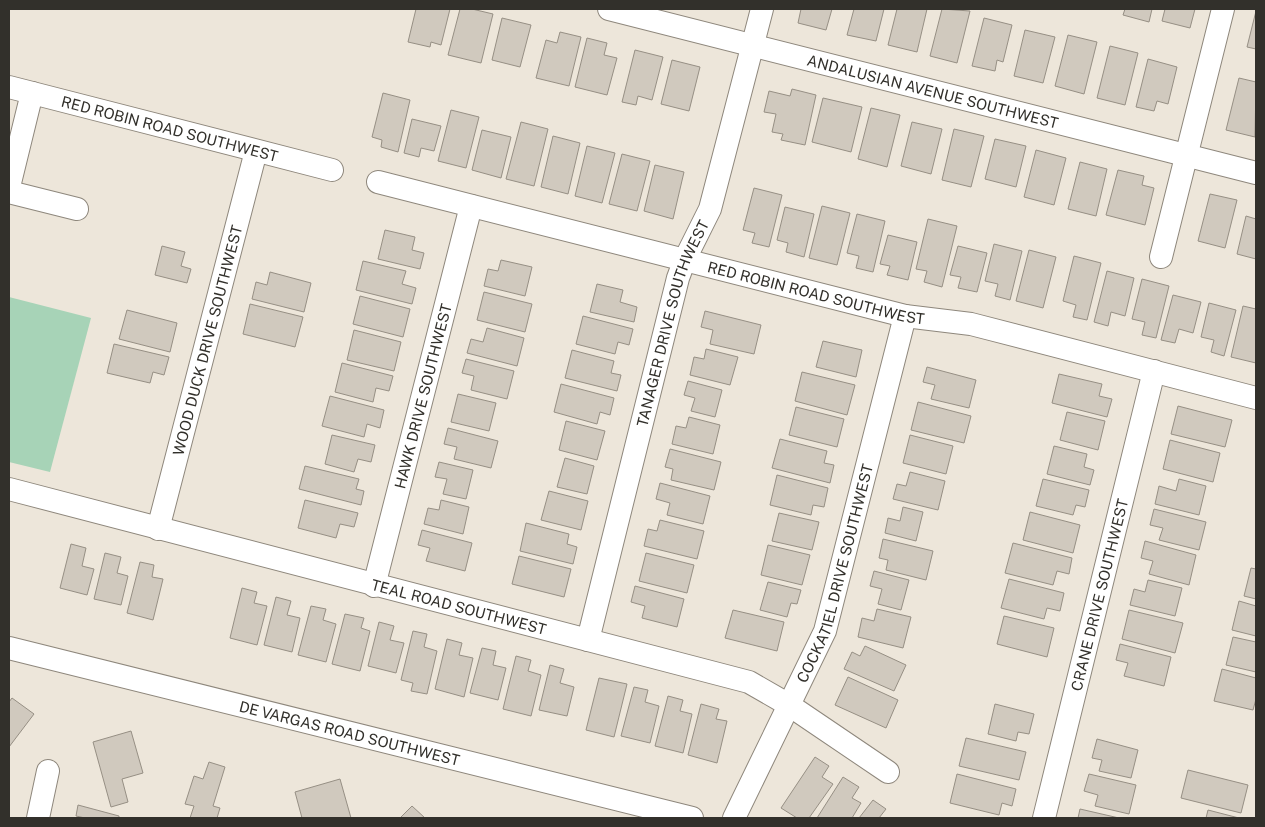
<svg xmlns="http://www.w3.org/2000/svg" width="1265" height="827" font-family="'Public Sans',sans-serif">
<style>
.green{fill:#a7d3b7}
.building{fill:#d0c9be;stroke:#968f84}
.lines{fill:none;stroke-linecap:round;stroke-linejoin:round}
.minor-casing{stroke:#8e877c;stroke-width:24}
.minor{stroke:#fff;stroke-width:22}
.labels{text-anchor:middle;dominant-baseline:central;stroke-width:5;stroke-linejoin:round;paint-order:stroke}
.street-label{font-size:15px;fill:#32302b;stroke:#faf3e7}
</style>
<rect width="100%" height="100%" fill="#ede6da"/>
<!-- green -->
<path class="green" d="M9,297L91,318L50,472L9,462Z"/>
<!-- building -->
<path class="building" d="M416,9H450L441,45L431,42L430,47L408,42Z
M460,9H472L493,14L481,63L448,55Z
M801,9H832L826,30L798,23Z
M854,9H884L876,41L847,35Z
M897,9H927L917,52L888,45Z
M942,9L970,11L957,63L930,56Z
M1125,9H1152L1149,22L1123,15Z
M1165,9H1195L1190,28L1162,21Z
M1256,11V49L1247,47Z
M502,18L531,25L520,67L492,60Z
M984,18L1012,25L1003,62L997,60L995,71L972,66Z
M1025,30L1055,37L1043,83L1014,76Z
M560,32L581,37L569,86L536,78L546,40L557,43Z
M1068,35L1097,42L1084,94L1055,86Z
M587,38L607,43L604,55L617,58L607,95L575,87Z
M1110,46L1138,53L1125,105L1097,98Z
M635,50L663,57L652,100L638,96L636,105L622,102Z
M1148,59L1177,67L1168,104L1157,101L1154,111L1136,107Z
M672,60L700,67L689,111L661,104Z
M1239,78L1256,82L1255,137L1226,130Z
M792,89L816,95L805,145L781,140L783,134L772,132L776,114L764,112L769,91L790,96Z
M383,93L410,100L398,152L381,147L382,140L372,137Z
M823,98L862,107L851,152L812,142Z
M871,108L900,115L887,167L858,159Z
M451,110L479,117L466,168L438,161Z
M412,119L441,126L434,151L421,148L419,157L404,153Z
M521,122L548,129L534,186L506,179Z
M912,122L942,129L931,174L901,166Z
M954,129L984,136L971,187L942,180Z
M482,130L511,137L501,178L472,170Z
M553,136L580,143L568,194L541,187Z
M995,139L1026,146L1016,187L985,179Z
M587,146L615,153L602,203L575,196Z
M1036,150L1066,158L1054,205L1024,197Z
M622,154L650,161L637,211L609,204Z
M1080,162L1107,169L1096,216L1068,209Z
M655,165L684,172L673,219L644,211Z
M1118,170L1144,176L1142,185L1154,188L1145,225L1106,215Z
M754,188L782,195L769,247L752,243L755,233L743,230Z
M1210,194L1237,200L1225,248L1198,241Z
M822,206L850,213L837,265L809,258Z
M785,207L814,214L804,257L786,252L788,243L777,240Z
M857,214L885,221L873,272L856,268L859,256L847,253Z
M1246,216L1256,219V259L1237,254Z
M928,219L957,226L942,287L924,282L927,271L916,269Z
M385,230L415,237L412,250L424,253L420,269L378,259Z
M888,235L917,242L908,280L887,275L890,266L880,264Z
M994,244L1022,251L1010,300L995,296L998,284L985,281Z
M162,246L185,252L181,266L191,269L187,283L155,275Z
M958,246L987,253L977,292L958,288L961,277L950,275Z
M1029,250L1056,257L1043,308L1016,301Z
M1074,256L1101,263L1087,320L1073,317L1076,305L1063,301Z
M501,260L532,267L525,296L484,286L488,269L498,271Z
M363,261L406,271L402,284L416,288L412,304L356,290Z
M1107,271L1134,278L1125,316L1111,312L1108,326L1094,322Z
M270,272L311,283L304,312L252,299L256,282L267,285Z
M1142,279L1169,286L1156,338L1142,335L1145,322L1132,319Z
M597,284L623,290L620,302L637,307L634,322L590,312Z
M484,292L532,304L525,332L477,320Z
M1173,295L1201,302L1193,333L1179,329L1175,343L1161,340Z
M360,296L410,309L403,337L353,324Z
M1209,303L1236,310L1224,356L1211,352L1214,340L1201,337Z
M250,304L303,317L295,347L243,334Z
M1243,306L1256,309V363L1231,357Z
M127,310L177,323L170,352L119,339Z
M705,311L761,325L754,354L710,344L713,330L701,327Z
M583,316L633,329L629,345L618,342L615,354L576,344Z
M487,328L524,338L517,366L467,353L471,339L483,342Z
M354,330L401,342L394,371L347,360Z
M823,341L862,350L856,377L816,367Z
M114,344L169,357L164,375L153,372L150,383L107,373Z
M706,349L738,357L730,385L690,375L694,357L704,359Z
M572,350L614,361L611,373L621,375L617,391L565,378Z
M466,359L514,371L507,399L471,390L474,376L462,373Z
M342,363L393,376L389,391L376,388L373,402L335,392Z
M927,367L976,380L969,408L931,399L935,385L923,382Z
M802,372L855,385L847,415L795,401Z
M1059,374L1102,384L1099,396L1112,399L1107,417L1052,403Z
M688,381L722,390L715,417L691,411L695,398L684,395Z
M561,384L614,398L610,415L600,412L597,424L554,412Z
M458,394L496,403L489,431L451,422Z
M330,396L384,410L380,428L367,424L364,437L322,426Z
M918,402L971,416L964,443L911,430Z
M1178,406L1232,420L1225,447L1171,434Z
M796,407L844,419L837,447L789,435Z
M1067,412L1105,421L1098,450L1060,440Z
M689,417L720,425L713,454L672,444L676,426L686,428Z
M566,421L605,431L597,460L559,450Z
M448,428L498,441L491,468L454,459L457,447L444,444Z
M332,435L375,445L371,462L358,459L354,472L325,464Z
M910,435L953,446L946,474L903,463Z
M780,439L827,451L824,463L834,465L830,483L772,468Z
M1170,440L1220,453L1213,482L1163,469Z
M1054,446L1087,454L1084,467L1094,470L1090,485L1047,474Z
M670,449L721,462L714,490L671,480L673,469L665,467Z
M565,458L594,466L587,494L557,487Z
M439,462L473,470L466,499L443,494L447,479L435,477Z
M305,466L359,479L356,489L364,491L361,505L299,489Z
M910,472L945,481L938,510L893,499L897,484L906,486Z
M777,475L828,488L824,507L813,505L811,515L770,505Z
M1043,479L1089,490L1085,507L1076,505L1073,515L1036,506Z
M1179,479L1206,486L1199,515L1155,504L1159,486L1176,491Z
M660,483L710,496L703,524L667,515L670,503L656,499Z
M549,491L588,501L581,530L541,520Z
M305,500L358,513L354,527L340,524L336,538L298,528Z
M441,500L469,507L463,534L424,524L428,508L439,510Z
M903,507L923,512L916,541L885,533L888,518L900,521Z
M1154,509L1206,522L1199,550L1159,540L1163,528L1150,525Z
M1030,512L1080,525L1073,553L1023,540Z
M779,513L819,522L812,550L772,541Z
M660,520L704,531L697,559L644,546L648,529L657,531Z
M526,523L569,534L567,544L577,547L573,564L520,551Z
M422,530L472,543L465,571L426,561L430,548L418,545Z
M883,539L933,551L926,580L886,570L888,560L879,558Z
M1145,541L1196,555L1189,585L1149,574L1153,561L1141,558Z
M1013,543L1072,558L1069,574L1057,571L1053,585L1005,573Z
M71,544L86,548L82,566L94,569L87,595L60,588Z
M768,545L810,555L802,585L761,575Z
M105,553L121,557L117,573L128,576L121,605L94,599Z
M646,553L694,565L687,593L639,581Z
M519,556L571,569L564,597L512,584Z
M140,562L154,565L152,577L163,579L153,620L127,613Z
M1251,568L1256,569V599L1244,596Z
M874,571L909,580L901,610L878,604L882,589L870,586Z
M1009,579L1064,593L1060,611L1047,608L1044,619L1001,608Z
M1148,580L1182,588L1175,616L1130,605L1134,589L1145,592Z
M768,582L801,590L797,604L791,603L787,617L760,610Z
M635,586L684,599L677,627L642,618L645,606L631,602Z
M242,588L257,592L254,603L267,606L257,645L230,638Z
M276,597L291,601L287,615L300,618L292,652L264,645Z
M1239,601L1256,606V636L1232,630Z
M311,606L326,609L323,620L336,624L326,662L298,655Z
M877,609L911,617L903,648L858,637L862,618L874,621Z
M733,610L784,622L777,651L725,638Z
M1129,610L1183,623L1175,653L1122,639Z
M345,614L364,618L361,628L370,631L360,671L332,664Z
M1004,616L1054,628L1047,657L997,644Z
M379,622L394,626L390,640L404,643L396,673L368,666Z
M413,631L427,634L424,647L437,651L427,694L411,691L413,683L401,680Z
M1233,637L1256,642V672L1226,665Z
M447,639L462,643L459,655L473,658L464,697L435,689Z
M1120,644L1171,657L1164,686L1124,676L1128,663L1116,660Z
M865,646L906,665L894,691L844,669L852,652L860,656Z
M482,648L496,651L493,665L506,668L498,700L470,693Z
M516,656L531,660L528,671L541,675L531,716L503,709Z
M550,665L564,669L560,683L574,687L567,716L539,710Z
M1222,669L1256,678V699L1253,710L1214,701Z
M848,677L898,700L886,728L835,705Z
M599,678L627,684L614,737L586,730Z
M634,687L648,690L645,702L659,706L650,743L621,736Z
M668,696L683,700L680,711L692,714L683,753L655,746Z
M12,698L34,714L9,747V702Z
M701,704L719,709L716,719L727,721L717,763L688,755Z
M995,704L1034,714L1029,734L1018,732L1016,741L988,734Z
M131,731L143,773L122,779L128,802L111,807L93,742Z
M966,738L1026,752L1019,780L959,766Z
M1097,739L1138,750L1131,778L1099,771L1102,760L1092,758Z
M815,757L829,766L822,777L833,784L809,818H797L781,808Z
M209,762L225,767L213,806L220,808L217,818H190L194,806L185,804L194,776L203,779Z
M1188,770L1248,785L1241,813L1181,798Z
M957,774L1016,789L1012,806L1002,803L999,815L950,803Z
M1089,774L1136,785L1129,814L1095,806L1098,795L1084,791Z
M843,777L859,787L852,798L861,803L852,818H817Z
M340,779L351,818H302L295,792Z
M873,800L886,809L879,818H859Z
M78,805L119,816V818H85L76,816Z
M412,806L425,818H400Z
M1080,809L1119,818H1078Z
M1208,810L1239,818H1206Z"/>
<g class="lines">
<defs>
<g id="minor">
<path id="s1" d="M609,9L1256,173"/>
<path id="s2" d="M9,87L332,170"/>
<path id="s3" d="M378,182L905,316L971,324L1256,398"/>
<path d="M9,187L32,93"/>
<path d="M9,192L77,209"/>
<path d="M1161,257L1223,9"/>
<path id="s4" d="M9,489L749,682L789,705L888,772"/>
<path id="s5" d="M158,529L256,151"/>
<path id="s6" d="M374,586L471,206"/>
<path id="s7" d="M588,640L678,278L685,259L710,209L762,9"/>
<path id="s8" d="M9,648L692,818"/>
<path d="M38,818L48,771"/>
<path id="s9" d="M734,818L825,631L905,316"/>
<path id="s10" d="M1044,818L1154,371"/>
</g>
</defs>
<!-- minor casing -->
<use href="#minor" class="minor-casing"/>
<!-- minor -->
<use href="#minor" class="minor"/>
</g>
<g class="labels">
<!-- street labels -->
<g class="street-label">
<text stroke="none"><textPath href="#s1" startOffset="334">ANDALUSIAN AVENUE SOUTHWEST</textPath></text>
<text stroke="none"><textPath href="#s2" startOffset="166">RED ROBIN ROAD SOUTHWEST</textPath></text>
<text stroke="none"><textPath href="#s3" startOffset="452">RED ROBIN ROAD SOUTHWEST</textPath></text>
<text stroke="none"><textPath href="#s7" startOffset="328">TANAGER DRIVE SOUTHWEST</textPath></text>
<text stroke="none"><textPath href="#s5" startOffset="195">WOOD DUCK DRIVE SOUTHWEST</textPath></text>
<text stroke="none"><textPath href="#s6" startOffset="196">HAWK DRIVE SOUTHWEST</textPath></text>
<text stroke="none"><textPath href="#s9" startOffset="266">COCKATIEL DRIVE SOUTHWEST</textPath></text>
<text stroke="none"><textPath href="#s10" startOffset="230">CRANE DRIVE SOUTHWEST</textPath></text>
<text stroke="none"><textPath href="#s4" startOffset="465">TEAL ROAD SOUTHWEST</textPath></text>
<text stroke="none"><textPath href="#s8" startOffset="351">DE VARGAS ROAD SOUTHWEST</textPath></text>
</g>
</g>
<!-- border -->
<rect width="1265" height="827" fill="none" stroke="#32302b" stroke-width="20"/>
</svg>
